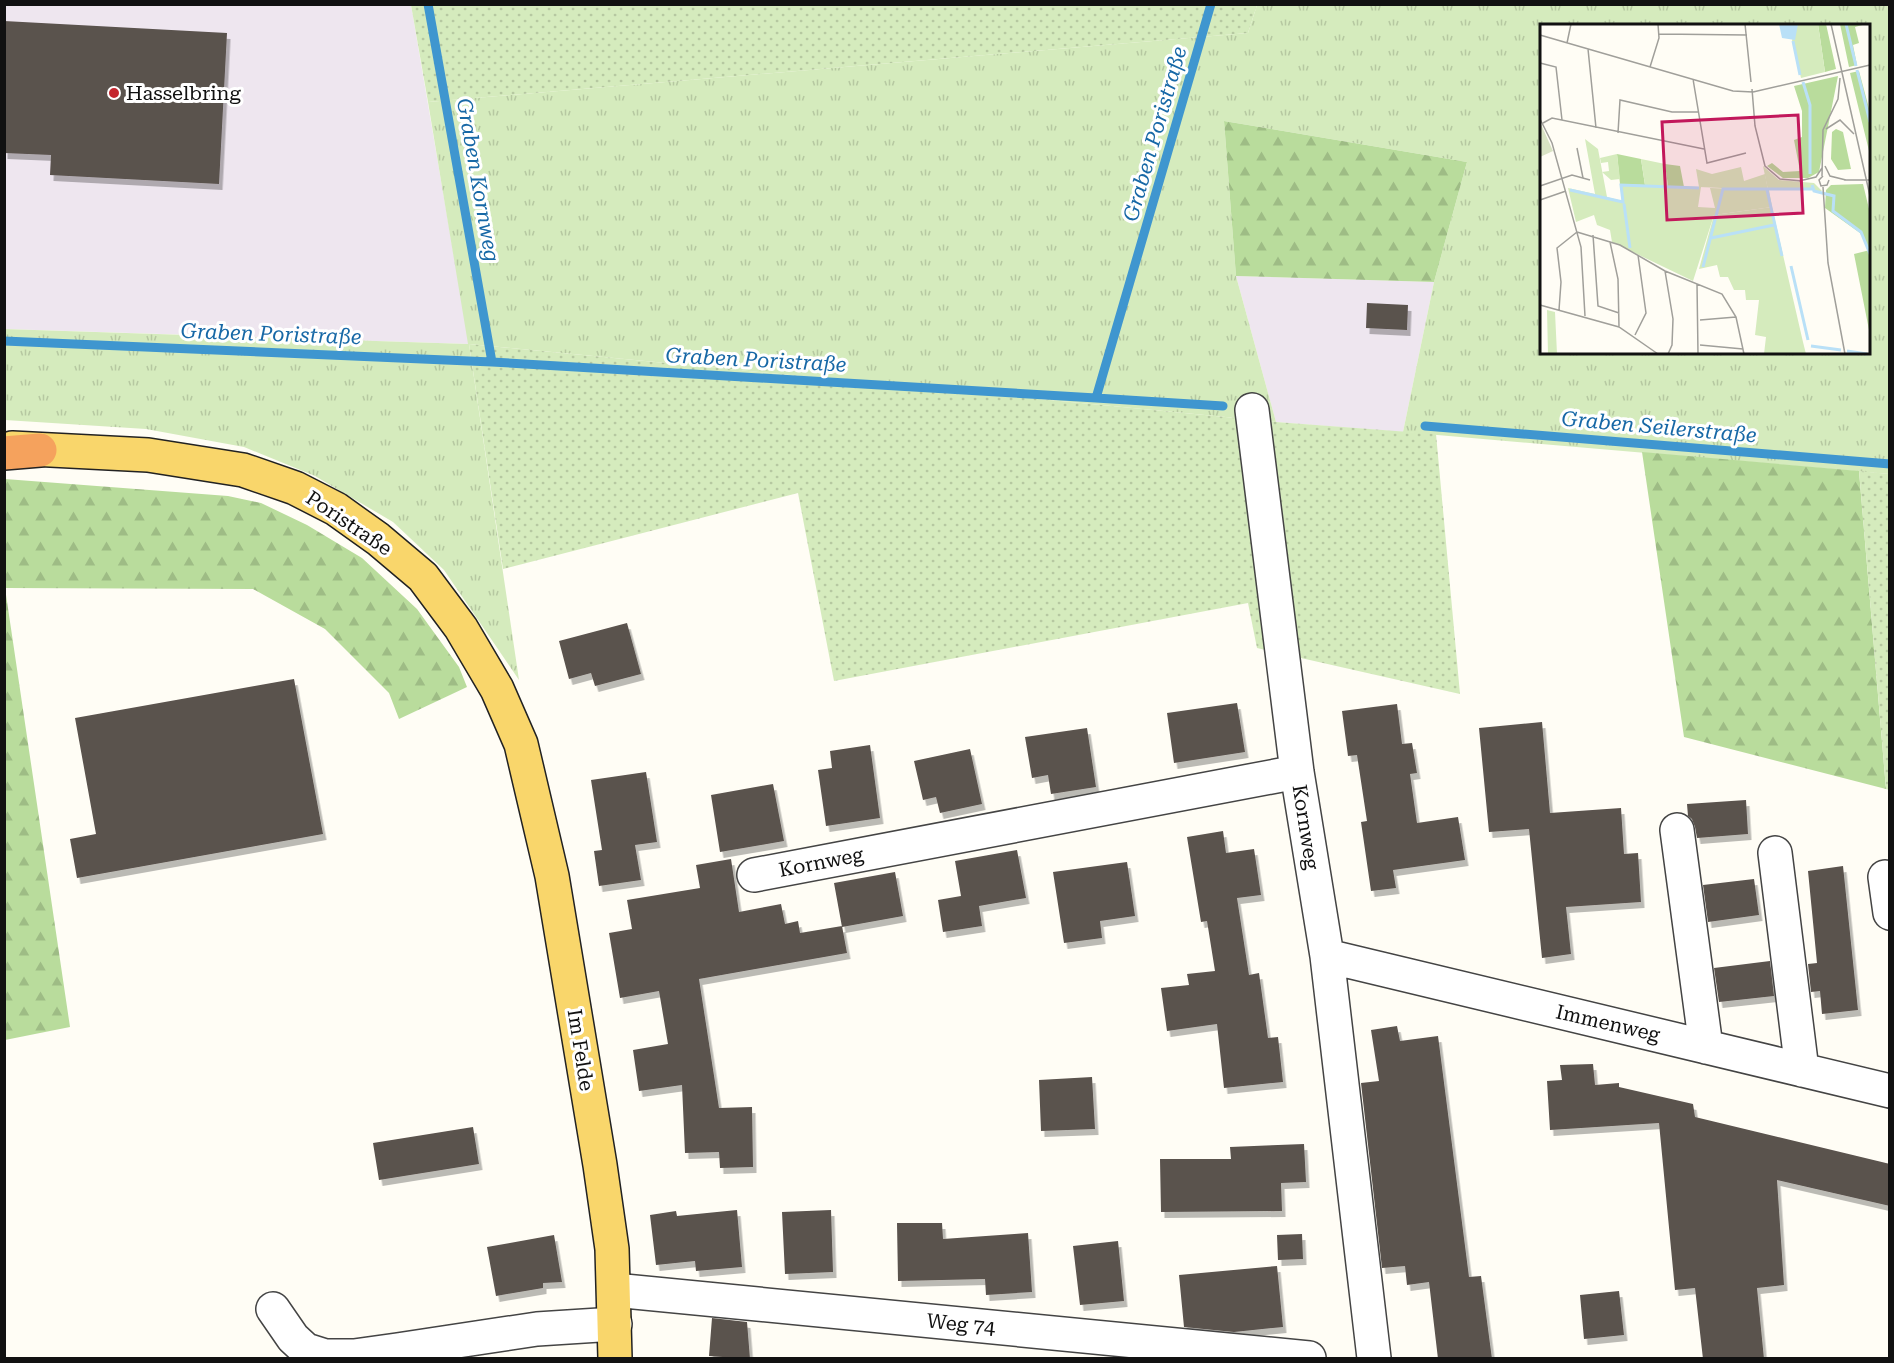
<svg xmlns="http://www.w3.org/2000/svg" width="1894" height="1363" font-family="'Roboto Serif',serif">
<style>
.industrial{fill:#eee6ef}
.grass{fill:url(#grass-tufts);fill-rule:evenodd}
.forest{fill:url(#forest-firs)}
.garden{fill:url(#garden-dots)}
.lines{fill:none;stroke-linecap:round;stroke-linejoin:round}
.stream{stroke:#3f96cf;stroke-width:9}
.building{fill:#5a524d;filter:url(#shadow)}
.minor-casing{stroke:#444;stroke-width:36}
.major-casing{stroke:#222;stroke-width:36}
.highway-casing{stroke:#222;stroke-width:36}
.minor{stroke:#fff;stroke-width:33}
.major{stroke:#f9d66b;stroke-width:33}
.highway{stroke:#f5a25d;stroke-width:33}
.poi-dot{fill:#c4262e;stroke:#fff;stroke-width:2}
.labels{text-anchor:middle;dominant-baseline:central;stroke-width:6;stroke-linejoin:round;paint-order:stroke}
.poi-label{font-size:20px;fill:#111;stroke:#fff;text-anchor:start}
.street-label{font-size:20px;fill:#111;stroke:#fff}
.water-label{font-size:21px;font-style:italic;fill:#1768a6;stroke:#fff}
.inset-river{fill:none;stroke:#b9e0f7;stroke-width:3}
.inset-road{fill:none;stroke:#a09f9a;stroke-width:1.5}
.view{fill:#c2185b;fill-opacity:0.15;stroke:#c2185b;stroke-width:3}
.inset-edge{fill:none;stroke:#111;stroke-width:3}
</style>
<defs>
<pattern id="grass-tufts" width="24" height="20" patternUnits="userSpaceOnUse" patternTransform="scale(1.5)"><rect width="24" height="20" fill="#d5ebbd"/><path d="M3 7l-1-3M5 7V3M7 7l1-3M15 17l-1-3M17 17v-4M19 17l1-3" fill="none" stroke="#b6c8a1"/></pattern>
<pattern id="forest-firs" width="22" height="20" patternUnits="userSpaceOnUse" patternTransform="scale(1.5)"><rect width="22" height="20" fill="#b9dc9c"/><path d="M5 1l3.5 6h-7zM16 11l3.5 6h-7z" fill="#9ebc85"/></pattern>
<pattern id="garden-dots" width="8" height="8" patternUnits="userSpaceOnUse" patternTransform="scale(1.5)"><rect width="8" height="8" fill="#d5ebbd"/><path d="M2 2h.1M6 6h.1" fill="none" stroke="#b6c8a1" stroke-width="1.8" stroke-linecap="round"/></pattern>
<filter id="shadow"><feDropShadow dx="3.5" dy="6" stdDeviation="0" flood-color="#0004"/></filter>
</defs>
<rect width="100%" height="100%" fill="#fffdf5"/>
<!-- industrial -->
<path class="industrial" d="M5,5H411L469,344L5,329Z
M1236,276L1434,282L1403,432L1276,422Z"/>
<!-- grass -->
<path class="grass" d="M1257,5H1889V474L1403,432L1434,282L1467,162L1224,121L1236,276L1276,422L469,344L519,680L444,570L393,522L315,476L244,447L146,429L5,420L4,329L468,344L428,102L1248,33ZM1542,26H1868V352H1542Z"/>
<!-- forest -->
<path class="forest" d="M1224,121L1467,162L1434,282L1236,276Z
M1642,452L1859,471L1886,789L1684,737Z
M5,479L228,496L261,503L307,525L362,558L417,609L459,667L467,687L399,719L389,693L325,629L253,589L5,588L70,1027L5,1040Z"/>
<!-- garden -->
<path class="garden" d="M411,5V4L1257,5L1248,33L428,102Z
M469,344L1276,422L1436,434L1460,694L1257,648L1248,603L834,681L798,493L503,569Z
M1859,471L1889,474V790L1886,789Z"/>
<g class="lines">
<!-- stream -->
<path class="stream" d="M428,4L492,362
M4,341L492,362L1096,398L1211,4
M1096,398L1223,406
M1425,426L1890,464"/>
</g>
<!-- building -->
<path class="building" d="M4,21L227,33L219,184L50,175L51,155L4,153Z
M1367,303L1408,305L1407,330L1366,328Z
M627,623L641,674L595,686L591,673L569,679L559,641Z
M294,679L323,834L77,878L70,839L96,834L75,718Z
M1237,703L1245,752L1174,763L1167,713Z
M1397,704L1402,744L1412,743L1417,773L1410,774L1417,823L1458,817L1465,860L1393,870L1396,888L1371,891L1361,822L1367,821L1357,755L1348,756L1342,711Z
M1542,722L1550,813L1621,808L1624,854L1638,853L1641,902L1566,907L1571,954L1542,958L1529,829L1489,832L1479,728Z
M1087,728L1096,787L1051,794L1048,775L1032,778L1025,737Z
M870,745L880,818L826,826L818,770L832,768L830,751Z
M970,749L982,804L940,813L936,797L923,800L914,761Z
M646,772L657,842L635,845L641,880L599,886L594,851L602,850L591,780Z
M773,784L784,841L720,852L711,795Z
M1746,800L1748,834L1697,838L1695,827L1692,819L1688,816L1687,804Z
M1223,831L1226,853L1254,849L1261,895L1237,898L1249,975L1259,973L1268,1038L1278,1037L1283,1082L1224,1088L1217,1024L1167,1031L1161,988L1189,985L1187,974L1215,971L1207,921L1201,922L1187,837Z
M1017,850L1026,898L979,906L982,926L943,932L938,900L961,896L955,861Z
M731,859L739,912L781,904L785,924L798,921L800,933L842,926L847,953L699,979L719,1108L752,1107L753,1167L720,1168L719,1152L685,1153L682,1085L639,1091L633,1050L668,1044L659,991L620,998L609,933L632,929L627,900L700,888L696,865Z
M1127,862L1135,916L1100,921L1102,938L1064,943L1053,872Z
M1843,866L1858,1010L1822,1014L1820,991L1811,992L1808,964L1817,963L1808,871Z
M895,872L903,916L842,927L834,883Z
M1754,879L1759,915L1708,922L1703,885Z
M1770,961L1774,996L1719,1002L1714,968Z
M1397,1026L1400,1041L1438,1036L1469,1277L1481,1276L1492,1359H1438L1429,1282L1407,1285L1405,1266L1382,1268L1361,1083L1379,1081L1371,1030Z
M1593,1064L1595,1085L1619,1083V1087L1693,1104L1695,1117L1890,1164V1206L1777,1180L1784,1285L1757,1288L1764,1359H1703L1695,1288L1675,1290L1659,1123L1550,1130L1547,1081L1562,1080L1560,1065Z
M1092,1077L1095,1129L1041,1131L1039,1080Z
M473,1127L479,1164L379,1180L373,1143Z
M1304,1144L1306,1182L1281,1183L1282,1211L1161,1212L1160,1159H1231L1230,1147Z
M737,1210L742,1267L696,1271L695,1261L656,1265L650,1215L676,1211L677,1216Z
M831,1210L833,1272L785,1274L782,1212Z
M897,1223H942L943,1239L1028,1233L1032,1292L986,1295L985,1279L898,1281Z
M1302,1234L1303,1259L1278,1260L1277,1235Z
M554,1235L562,1282L543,1283V1288L496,1296L487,1247Z
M1118,1241L1124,1301L1080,1305L1073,1246Z
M1277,1266L1283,1327L1234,1332L1184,1327L1179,1275Z
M1619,1291L1624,1335L1584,1339L1580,1295Z
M712,1318L747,1322L750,1359L709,1356Z"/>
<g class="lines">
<defs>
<path id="minor" d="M1252,410L1297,772L1327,956L1374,1358
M1677,830L1706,1047
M1775,853L1802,1070
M754,875L1297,772
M1885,877L1890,913
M1327,956L1890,1091
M614,1290L1309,1358
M273,1309L293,1338L306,1350L325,1356H354L397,1350L537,1329L615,1324"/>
<path id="major" d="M12,448L148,455L243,470L295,488L336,509L378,539L423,577L461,628L497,689L521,744L552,876L600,1165L612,1249L615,1358"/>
<path id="highway" d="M4,453L40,450"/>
</defs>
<!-- minor casing -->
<use href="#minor" class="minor-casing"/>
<!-- major casing -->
<use href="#major" class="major-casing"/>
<!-- highway casing -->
<use href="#highway" class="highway-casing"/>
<!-- minor -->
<use href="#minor" class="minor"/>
<!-- major -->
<use href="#major" class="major"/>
<!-- highway -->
<use href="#highway" class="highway"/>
</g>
<!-- markers -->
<circle class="poi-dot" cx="114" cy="93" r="6"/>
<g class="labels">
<!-- poi labels -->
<g class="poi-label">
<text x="126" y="93">Hasselbring</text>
</g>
<!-- street labels -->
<g class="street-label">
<text transform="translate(349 523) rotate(34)">Poristraße</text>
<text transform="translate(1306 827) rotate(81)">Kornweg</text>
<text transform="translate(821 862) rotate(-11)">Kornweg</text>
<text transform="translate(1608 1023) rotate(13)">Immenweg</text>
<text transform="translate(581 1050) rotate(81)">Im Felde</text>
<text transform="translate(961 1324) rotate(6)">Weg 74</text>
</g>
<!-- water labels -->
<g class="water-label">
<text transform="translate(1155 134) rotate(-74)">Graben Poristraße</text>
<text transform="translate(478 180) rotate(80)">Graben Kornweg</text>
<text transform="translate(271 334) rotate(2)">Graben Poristraße</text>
<text transform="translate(756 360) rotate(3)">Graben Poristraße</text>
<text transform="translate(1659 427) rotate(5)">Graben Seilerstraße</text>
</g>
</g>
<!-- overview -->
<g transform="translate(1540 24)">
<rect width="330" height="330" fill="#fffdf5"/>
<path d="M45,115L58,125L67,173L82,177L80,160L161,163L158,183L175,184L170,164L228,166L223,142L239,156L274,159L282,167H275L272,162L271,165L229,166L232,183L174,191L153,257L72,218L70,206L57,201L54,191L36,198L28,164L55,170Z" fill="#d5ebbd"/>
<path d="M278,0H286L296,45L285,48ZM300,0H326L315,3L319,19L313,21L317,41L309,43ZM319,47L330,88V131L310,49ZM298,52L279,148L268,154H243L227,142L232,139L243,148L260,147L254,116L262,113V87L254,62ZM296,105L303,108L311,145L298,146L291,135L292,108ZM77,130L101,135L105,161L80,160ZM125,140L140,142L144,163L128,162ZM323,160L330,189V311L314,230L330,226L320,209L285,184L286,166L291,161Z" fill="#b9dc9c"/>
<path d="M0,98L13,127L0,133Z" fill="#d9e3c4"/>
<path d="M258,0H278L285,48L261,54L252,16ZM7,286L15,288L17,330H8Z" fill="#d5ebbd"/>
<path d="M77,130L80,155L71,156L62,148L69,147L68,138L61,139L60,134ZM101,135L125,140L128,162L105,161ZM201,143L204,157L225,150L228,166L159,163L156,145L172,150ZM232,183L263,318L266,330H224L226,313L215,311L219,276H206L205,266H194L188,253H180L177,241L159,245L174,191Z" fill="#d5ebbd"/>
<path d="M239,0H258L255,16L242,14Z" fill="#b9e0f7"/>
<path class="inset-river" d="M306,0L316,42M253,17L260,51M317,46L330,98M263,58L270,81V150M272,161L274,167L294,172L293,187L321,208L330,230M30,166L83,178L81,161L159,164M227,166L242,232M84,180L90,224M171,214L234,201M251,242L268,316M163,243L183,165H273M271,322L301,326M307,327L327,330"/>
<path class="inset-road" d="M205,0L211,58M291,0L330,172M119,10L207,11M0,11L193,67L213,68M27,19L31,0M48,25L56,104M0,39L16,43L22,96M110,43L119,14L118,0M153,55L167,139L206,129M212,65L215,102L225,142L240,155L262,157M213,68L330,41M0,95L12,119L41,223L45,292M3,99L12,94L164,125M286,105L300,96L314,110M78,109L80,76L132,88H158M37,124L43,154M285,142L290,152L306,156M282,152L283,106L298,75L300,54M283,152L279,156L281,162L287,161L289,156M304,156H330M259,157L276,153L282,144M0,162L32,151L50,156M283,163L288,239L305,330M0,176L26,167M37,208L80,221L125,247L182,270L196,293L204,330M53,211L58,282L79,289M70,218L78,255L79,303M125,247L133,295L132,321L128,330M157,260L158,330M0,281L79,303L118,330M19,286L21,258L17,224L37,208M160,296L196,293M95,311L106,289L98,231M160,321L203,325"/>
<path class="view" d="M258,91L263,189L127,196L122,98Z"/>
<rect width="330" height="330" class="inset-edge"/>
</g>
<!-- border -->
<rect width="1894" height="1363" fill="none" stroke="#111111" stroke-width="12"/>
</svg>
